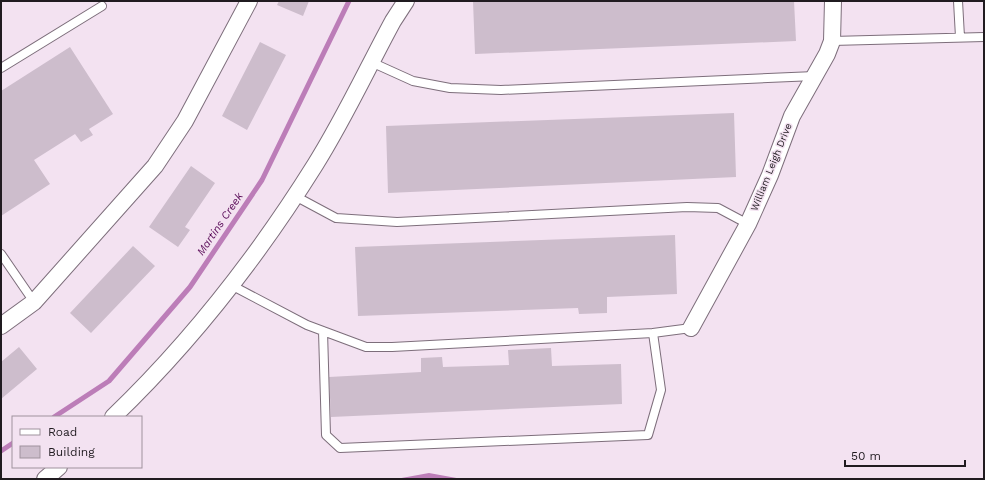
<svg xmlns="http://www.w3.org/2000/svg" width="985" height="480" font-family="'Work Sans',sans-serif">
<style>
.water{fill:#bc7db8}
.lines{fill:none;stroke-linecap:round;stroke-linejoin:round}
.stream{stroke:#bc7db8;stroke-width:5}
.building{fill:#cdbdcc}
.lane-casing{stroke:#7d6e7b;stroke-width:10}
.street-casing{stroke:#7d6e7b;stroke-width:18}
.lane{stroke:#fff;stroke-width:8}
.street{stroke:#fff;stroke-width:16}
.labels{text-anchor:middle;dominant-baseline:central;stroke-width:3;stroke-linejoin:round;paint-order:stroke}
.street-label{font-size:10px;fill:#201b20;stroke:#f3e2f1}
.water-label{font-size:11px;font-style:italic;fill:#580957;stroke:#f3e2f1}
</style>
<rect width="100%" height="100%" fill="#f3e2f1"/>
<!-- water -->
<path class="water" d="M429,473L462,479H396Z"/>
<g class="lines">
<!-- stream -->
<path class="stream" d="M54,417L109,381L190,287L262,180L349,1
M1,451L13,443"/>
</g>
<!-- building -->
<path class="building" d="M279,1H309L303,16L277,5Z
M473,1H794L796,41L475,54Z
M260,42L286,55L247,130L222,116Z
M70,47L113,114L89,129L93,135L81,142L75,134L34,160L50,184L1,216V91Z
M734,113L736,177L388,193L386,126Z
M191,166L215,183L185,227L190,230L178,247L149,227Z
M675,235L677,294L607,297V313L579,314L578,308L358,316L355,247Z
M133,246L155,266L91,333L70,313Z
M19,347L37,369L1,399V362Z
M551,348L552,366L621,364L622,404L331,417L329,377L421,372V358L442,357L443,367L509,365L508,350Z"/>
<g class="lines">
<defs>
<path id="lane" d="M958,1L960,37
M832,41L984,37
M371,62L413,81L450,88L501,90L815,76
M1,68L102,6
M295,196L336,218L397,222L687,207L718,208L748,224
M1,254L34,302
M231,285L307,325L366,347H392L653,333L691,328
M323,331L326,435L340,448L648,435L661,390L653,333"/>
<path id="street" d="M1,326L34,302L155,166L185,121L249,1
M691,328L748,224L770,175L792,116L827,54L832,41L833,1
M113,417C191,342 258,256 315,165C344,119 367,69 393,21L406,1
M45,479L59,467"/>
</defs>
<!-- lane casing -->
<use href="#lane" class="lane-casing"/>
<!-- street casing -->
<use href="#street" class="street-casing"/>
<!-- lane -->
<use href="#lane" class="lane"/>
<!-- street -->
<use href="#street" class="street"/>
</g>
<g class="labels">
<!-- street labels -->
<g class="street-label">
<text transform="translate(771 167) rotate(-68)">William Leigh Drive</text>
</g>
<!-- water labels -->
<g class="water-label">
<text transform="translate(220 224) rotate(-56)">Martins Creek</text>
</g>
</g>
<!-- border -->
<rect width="985" height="480" fill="none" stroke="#201b20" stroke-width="4"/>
<!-- legend -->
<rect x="12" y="416" width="130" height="52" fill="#f3e2f1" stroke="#9f929d"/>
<rect x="20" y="429" width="20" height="6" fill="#ffffff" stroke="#9f929d"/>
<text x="48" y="436" font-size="12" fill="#201b20">Road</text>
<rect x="20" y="446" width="20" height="12" fill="#cdbdcc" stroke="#9f929d"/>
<text x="48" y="456" font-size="12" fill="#201b20">Building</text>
<!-- scale -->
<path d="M845 460v6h120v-6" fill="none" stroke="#201b20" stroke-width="2"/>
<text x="851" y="460" font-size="12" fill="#201b20" stroke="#f3e2f1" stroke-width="3" paint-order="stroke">50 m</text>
</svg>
